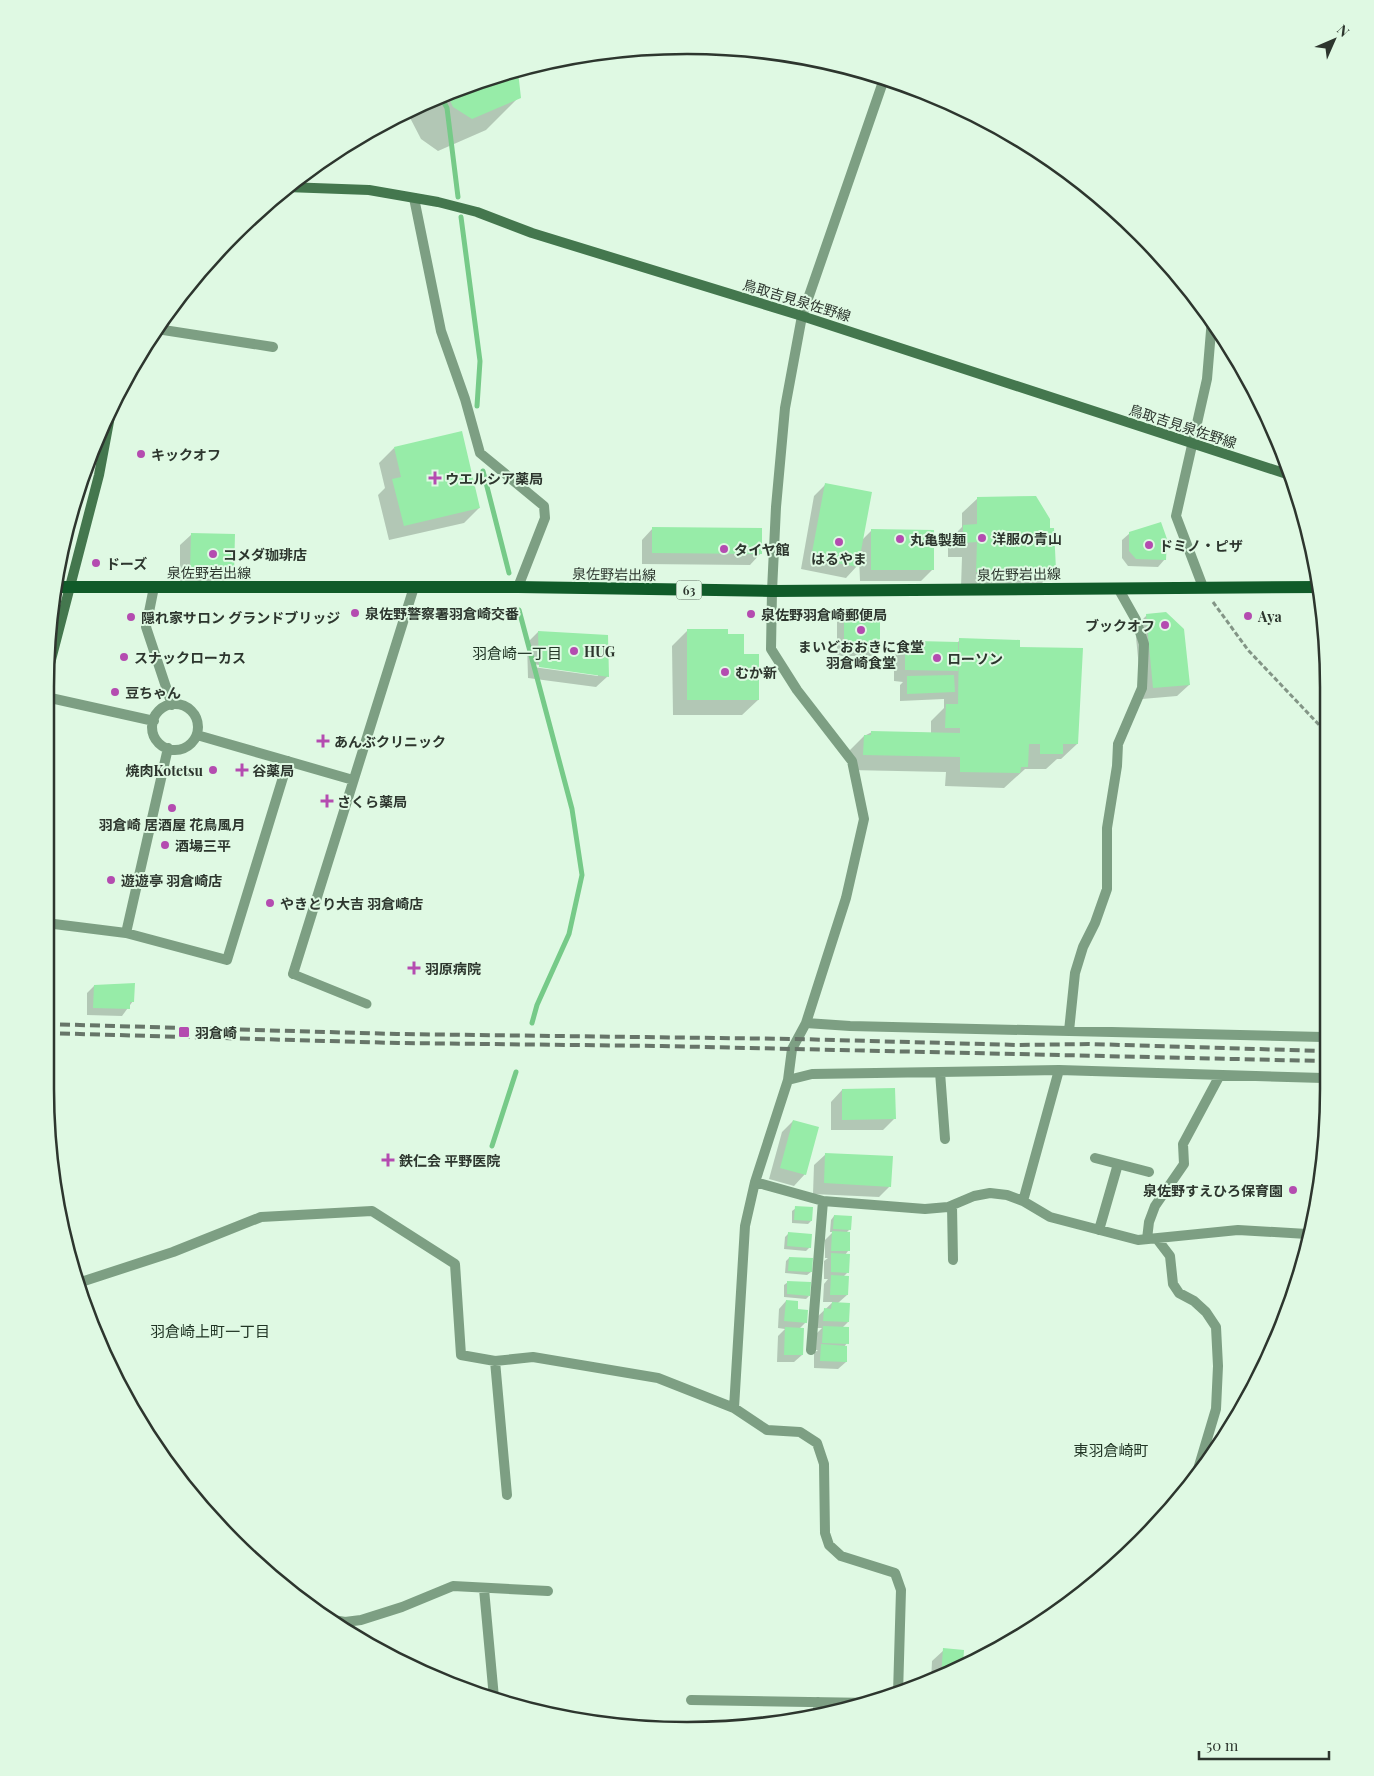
<svg xmlns="http://www.w3.org/2000/svg" width="1374" height="1776" font-family="'Playfair Display','Noto Sans JP',serif">
<style>
.shadow{fill:#0003;fill-rule:evenodd}
.lines{fill:none;stroke-linecap:round;stroke-linejoin:round}
.stream{stroke:#76ca88;stroke-width:5}
.building{fill:#97eca8}
.path{stroke:#839586;stroke-width:3;stroke-dasharray:5 2.5;stroke-linecap:butt}
.service{stroke:#7d9f83;stroke-width:9}
.minor{stroke:#7d9f83;stroke-width:10}
.secondary{stroke:#44774e;stroke-width:10}
.primary{stroke:#105b29;stroke-width:12}
.rail{stroke:#677569;stroke-width:4;stroke-dasharray:10 5;stroke-linecap:butt}
.poi-dot{fill:#b44cb0;stroke:#dff9e3;stroke-width:2}
.labels{text-anchor:middle;dominant-baseline:central;stroke-width:4;stroke-linejoin:round;paint-order:stroke}
.shield{fill:#dff9e3;stroke:#627064;stroke-width:1}
.shield-label{font-size:12px;font-weight:bold;fill:#2d362e}
.street-label{font-size:14px;fill:#2d362e;stroke:#dff9e3}
.poi-label{font-size:14px;font-weight:bold;fill:#2d362e;stroke:#dff9e3;text-anchor:start}
.neighbourhood-label{font-size:15px;fill:#213525;stroke:#dff9e3}
.rim{fill:none;stroke:#2d362e;stroke-width:2.5}
</style>
<rect width="100%" height="100%" fill="#dff9e3"/>
<!-- shadow -->
<path class="shadow" d="M517,71L519,97L486,130L438,151L421,139L407,112L442,94Z
M394,448L479,508L464,523L389,540L378,495L385,488L379,463Z
M825,485L862,540L871,531L933,569L921,581H860L859,557L857,566L846,578L801,569L814,496Z
M978,498L1055,570L1040,585L961,587L962,557H948V541L962,527V513Z
M653,528L761,553L750,565L642,564V540Z
M1130,533L1165,559L1158,567L1128,566L1122,558V540Z
M192,534L233,574L221,585L180,584V545Z
M844,613L879,649L871,656H837V621Z
M1147,615L1189,685L1177,696L1142,699L1135,627Z
M688,630L727,635L743,655L758,700L742,715H673L672,646Z
M538,632L608,676L596,687L528,678L527,643ZM533,664L598,674V676L533,667Z
M960,640L1018,648L1077,744L1061,759H1057L1046,769H1025L1004,788L945,786L946,772L849,770V751L864,736L872,732L931,733V721L944,708V699L900,701V685L903,682L894,681V656L906,644L915,645L918,642L957,643Z
M94,986L133,1001L122,1016L87,1015V993Z
M842,1090L895,1118L883,1130H831V1102Z
M793,1121L805,1174L794,1186L769,1179L782,1132Z
M826,1154L890,1186L879,1197L813,1194L814,1165Z
M796,1208L811,1221L808,1224L792,1223V1211Z
M834,1216L850,1229L846,1233L848,1251L845,1255L848,1272L843,1277L847,1295L838,1303L848,1322L842,1328L847,1343L844,1347L846,1362L838,1369L814,1368V1353L818,1350H815L816,1334L822,1328H816L817,1317L833,1302H823L824,1284L828,1279H824V1261L828,1258H825V1240L833,1232H830L831,1220Z
M788,1234L810,1247L806,1251L784,1249L785,1237Z
M789,1258L811,1272L807,1275L785,1273L786,1261Z
M788,1282L809,1296L806,1299L784,1297V1285Z
M786,1301L806,1322L799,1329L802,1355L794,1362H777L778,1336L785,1329L778,1328L779,1309Z
M944,1650L962,1666L931,1683L932,1661Z"/>
<g class="lines">
<!-- stream -->
<path class="stream" d="M440,95L447,108L458,197
M461,217L480,361L477,406
M483,471L509,573
M519,610L572,809L582,875L569,934L537,1005L532,1023
M492,1146L516,1072"/>
</g>
<!-- building -->
<path class="building" d="M518,71L521,98L472,119L453,107L446,92Z
M462,431L480,508L404,526L392,479L401,477L394,447Z
M825,483L872,492L858,567L811,558Z
M1036,496L1050,519V528H1054L1056,570L976,572L977,542L963,543V525L977,524V497Z
M1161,522L1167,539L1166,560L1136,559L1129,551V532Z
M652,527L762,528V554L652,553Z
M871,529L934,530V570H871Z
M191,533L235,534L234,574L190,573Z
M844,612H880V649H844Z
M1166,612L1184,629L1190,685L1153,688L1146,614Z
M687,629H728V634H744V654H759V700H687Z
M538,631L608,635L609,677L539,667Z
M959,638L1020,640V647L1083,648L1078,744H1063V754H1040V744H1029L1028,767H1021L1020,773L960,772V757L863,755L864,735H871V731L960,733V728H945L946,704H958Z
M917,641L958,642V671L905,670V643L917,644Z
M954,675L955,692L907,694V676Z
M135,983L134,1002H130V1009L93,1008L94,985Z
M895,1088L896,1119L842,1120V1089Z
M793,1120L819,1127L806,1175L780,1168Z
M825,1153L893,1156L891,1187L824,1183Z
M795,1206L813,1207L812,1221L794,1220Z
M834,1215L852,1216L851,1230L833,1229Z
M832,1231L850,1232V1251H831Z
M788,1232L812,1234L811,1248L787,1246Z
M831,1253L850,1254L849,1273L831,1272Z
M789,1257L813,1258L812,1272L788,1271Z
M831,1275L849,1276L848,1295H830Z
M787,1281L811,1282L810,1296L787,1294Z
M786,1300L798,1301V1309L808,1310L807,1323L784,1321Z
M832,1302L850,1303L849,1322L823,1321L824,1308L831,1309Z
M823,1326L849,1327V1344L822,1343Z
M785,1327L804,1328L803,1355H784Z
M821,1344L847,1346V1362L820,1361Z
M943,1648L964,1650L963,1666L941,1678Z"/>
<g class="lines">
<!-- path -->
<path class="path" d="M1213,602L1248,650L1324,730"/>
<!-- service -->
<path class="service" d="M293,974L367,1004"/>
<!-- minor -->
<path class="minor" d="M414,198L441,331L465,399L480,453L544,506L545,518L518,587
M157,329L273,347
M154,587L146,627L172,705
M1203,587L1176,516L1207,379L1212,319
M46,697L154,721
M152 727a23 23 0 1 1 46 0a23 23 0 1 1-46 0Z
M197,735L353,780
M168,748L126,933L227,960L288,761
M46,923L126,933
M293,974L414,587
M806,1023L850,1026L1323,1037
M1069,1031L1075,973L1083,947L1095,923L1107,889V828L1117,766L1118,744L1142,688L1144,644L1136,620L1118,588
M940,1072L945,1139
M788,1080L812,1074L1059,1070L1323,1078
M1095,1158L1149,1172
M755,1182L823,1201L925,1209L948,1207L974,1196L990,1193L1007,1195L1023,1201L1050,1217L1138,1240L1238,1230L1307,1234
M1023,1201L1059,1070
M952,1206L953,1260
M1099,1230L1118,1164
M1147,1239L1149,1222L1155,1206L1184,1164L1183,1144L1220,1075
M1157,1239L1170,1256L1173,1284L1179,1293L1194,1301L1206,1312L1216,1327L1218,1366L1216,1409L1196,1476
M78,1283L173,1252L261,1217L372,1211L455,1264L461,1355L495,1361L533,1357L658,1378L734,1408L767,1430L800,1432L817,1443L824,1464L825,1533L829,1545L841,1556L895,1573L901,1590L898,1694
M811,1350L823,1201
M495,1361L507,1495
M734,1408L745,1226L755,1182L788,1080L792,1049L806,1023L846,898L864,819L852,761L797,690L771,649L772,591L776,507L785,408L802,316L884,79
M484,1589L494,1698
M333,1620L345,1622L361,1620L402,1607L453,1586L548,1591
M691,1700L872,1703
M818,1714V1702"/>
<!-- secondary -->
<path class="secondary" d="M286,187L369,190L438,202L477,212L532,233L802,316L1293,476
M46,679L99,475L113,400"/>
<!-- primary -->
<path class="primary" d="M58,587H518L772,591L1320,587"/>
<!-- rail -->
<path class="rail" d="M45,1024L397,1034L796,1039L1019,1045L1089,1044L1323,1051
M45,1033L398,1043L662,1046L1323,1061"/>
</g>
<!-- markers -->
<g class="poi-dot">
<circle cx="141" cy="454" r="5"/>
<path d="M432.5 470.5h5v5h5v5h-5v5h-5v-5h-5v-5h5z"/>
<circle cx="982" cy="538" r="5"/>
<circle cx="900" cy="539" r="5"/>
<circle cx="839" cy="542" r="5"/>
<circle cx="1149" cy="545" r="5"/>
<circle cx="724" cy="549" r="5"/>
<circle cx="213" cy="554" r="5"/>
<circle cx="96" cy="563" r="5"/>
<circle cx="355" cy="613" r="5"/>
<circle cx="751" cy="614" r="5"/>
<circle cx="1248" cy="616" r="5"/>
<circle cx="131" cy="617" r="5"/>
<circle cx="1165" cy="625" r="5"/>
<circle cx="861" cy="630" r="5"/>
<circle cx="574" cy="651" r="5"/>
<circle cx="124" cy="657" r="5"/>
<circle cx="937" cy="658" r="5"/>
<circle cx="725" cy="672" r="5"/>
<circle cx="115" cy="692" r="5"/>
<path d="M320.5 733.5h5v5h5v5h-5v5h-5v-5h-5v-5h5z"/>
<circle cx="213" cy="770" r="5"/>
<path d="M239.5 762.5h5v5h5v5h-5v5h-5v-5h-5v-5h5z"/>
<path d="M324.5 793.5h5v5h5v5h-5v5h-5v-5h-5v-5h5z"/>
<circle cx="172" cy="808" r="5"/>
<circle cx="165" cy="845" r="5"/>
<circle cx="111" cy="880" r="5"/>
<circle cx="270" cy="903" r="5"/>
<path d="M411.5 960.5h5v5h5v5h-5v5h-5v-5h-5v-5h5z"/>
<rect x="178" y="1026" width="12" height="12" rx="2.5"/>
<path d="M385.5 1152.5h5v5h5v5h-5v5h-5v-5h-5v-5h5z"/>
<circle cx="1293" cy="1190" r="5"/>
</g>
<g class="labels">
<!-- shield labels -->
<rect class="shield" x="676.5" y="580.5" width="25" height="19" rx="4"/>
<g class="shield-label">
<text x="689" y="590">63</text>
</g>
<!-- street labels -->
<g class="street-label">
<text transform="translate(797 300) rotate(17)">鳥取吉見泉佐野線</text>
<text transform="translate(1183 426) rotate(18)">鳥取吉見泉佐野線</text>
<text x="209" y="572">泉佐野岩出線</text>
<text transform="translate(614 574) rotate(1)">泉佐野岩出線</text>
<text transform="translate(1019 574) rotate(-1)">泉佐野岩出線</text>
</g>
<!-- poi labels -->
<g class="poi-label">
<text x="151" y="454">キックオフ</text>
<text x="445" y="478">ウエルシア薬局</text>
<text x="992" y="538">洋服の青山</text>
<text x="910" y="539">丸亀製麺</text>
<text x="1159" y="545">ドミノ・ピザ</text>
<text x="734" y="549">タイヤ館</text>
<text x="223" y="554">コメダ珈琲店</text>
<text x="839" y="558" text-anchor="middle">はるやま</text>
<text x="106" y="563">ドーズ</text>
<text x="365" y="613">泉佐野警察署羽倉崎交番</text>
<text x="761" y="614">泉佐野羽倉崎郵便局</text>
<text x="1258" y="616">Aya</text>
<text x="141" y="617">隠れ家サロン グランドブリッジ</text>
<text x="1155" y="625" text-anchor="end">ブックオフ</text>
<text x="861" y="646" text-anchor="middle">まいどおおきに食堂<tspan x="861" dy="16">羽倉崎食堂</tspan></text>
<text x="584" y="651">HUG</text>
<text x="134" y="657">スナックローカス</text>
<text x="947" y="658">ローソン</text>
<text x="735" y="672">むか新</text>
<text x="125" y="692">豆ちゃん</text>
<text x="334" y="741">あんぶクリニック</text>
<text x="203" y="770" text-anchor="end">焼肉Kotetsu</text>
<text x="252" y="770">谷薬局</text>
<text x="337" y="801">さくら薬局</text>
<text x="172" y="824" text-anchor="middle">羽倉崎 居酒屋 花鳥風月</text>
<text x="175" y="845">酒場三平</text>
<text x="121" y="880">遊遊亭 羽倉崎店</text>
<text x="280" y="903">やきとり大吉 羽倉崎店</text>
<text x="425" y="968">羽原病院</text>
<text x="195" y="1032">羽倉崎</text>
<text x="399" y="1160">鉄仁会 平野医院</text>
<text x="1283" y="1190" text-anchor="end">泉佐野すえひろ保育園</text>
</g>
<!-- neighbourhood labels -->
<g class="neighbourhood-label">
<text x="517" y="653">羽倉崎一丁目</text>
<text x="210" y="1331">羽倉崎上町一丁目</text>
<text x="1111" y="1450">東羽倉崎町</text>
</g>
</g>
<!-- crop -->
<path d="M0 0H1374V1776H0ZM687 54H687A633 633 0 0 1 1320 687V1089A633 633 0 0 1 687 1722H687A633 633 0 0 1 54 1089V687A633 633 0 0 1 687 54Z" fill="#dff9e3" fill-rule="evenodd"/>
<path class="rim" d="M687 54H687A633 633 0 0 1 1320 687V1089A633 633 0 0 1 687 1722H687A633 633 0 0 1 54 1089V687A633 633 0 0 1 687 54Z"/>
<!-- north arrow -->
<g transform="translate(1334 40) rotate(45)" stroke="#dff9e3" stroke-width="4" paint-order="stroke">
<path d="M0-4L9 19L0 12L-9 19Z" fill="#2d362e"/>
<text y="-8" font-size="14" font-weight="bold" text-anchor="middle" fill="#2d362e">N</text>
</g>
<!-- scale -->
<path d="M1199 1751v8h130v-8" fill="none" stroke="#2d362e" stroke-width="2.5"/>
<text x="1206" y="1751" font-size="15" fill="#2d362e" stroke="#dff9e3" stroke-width="4" paint-order="stroke">50 m</text>
</svg>
